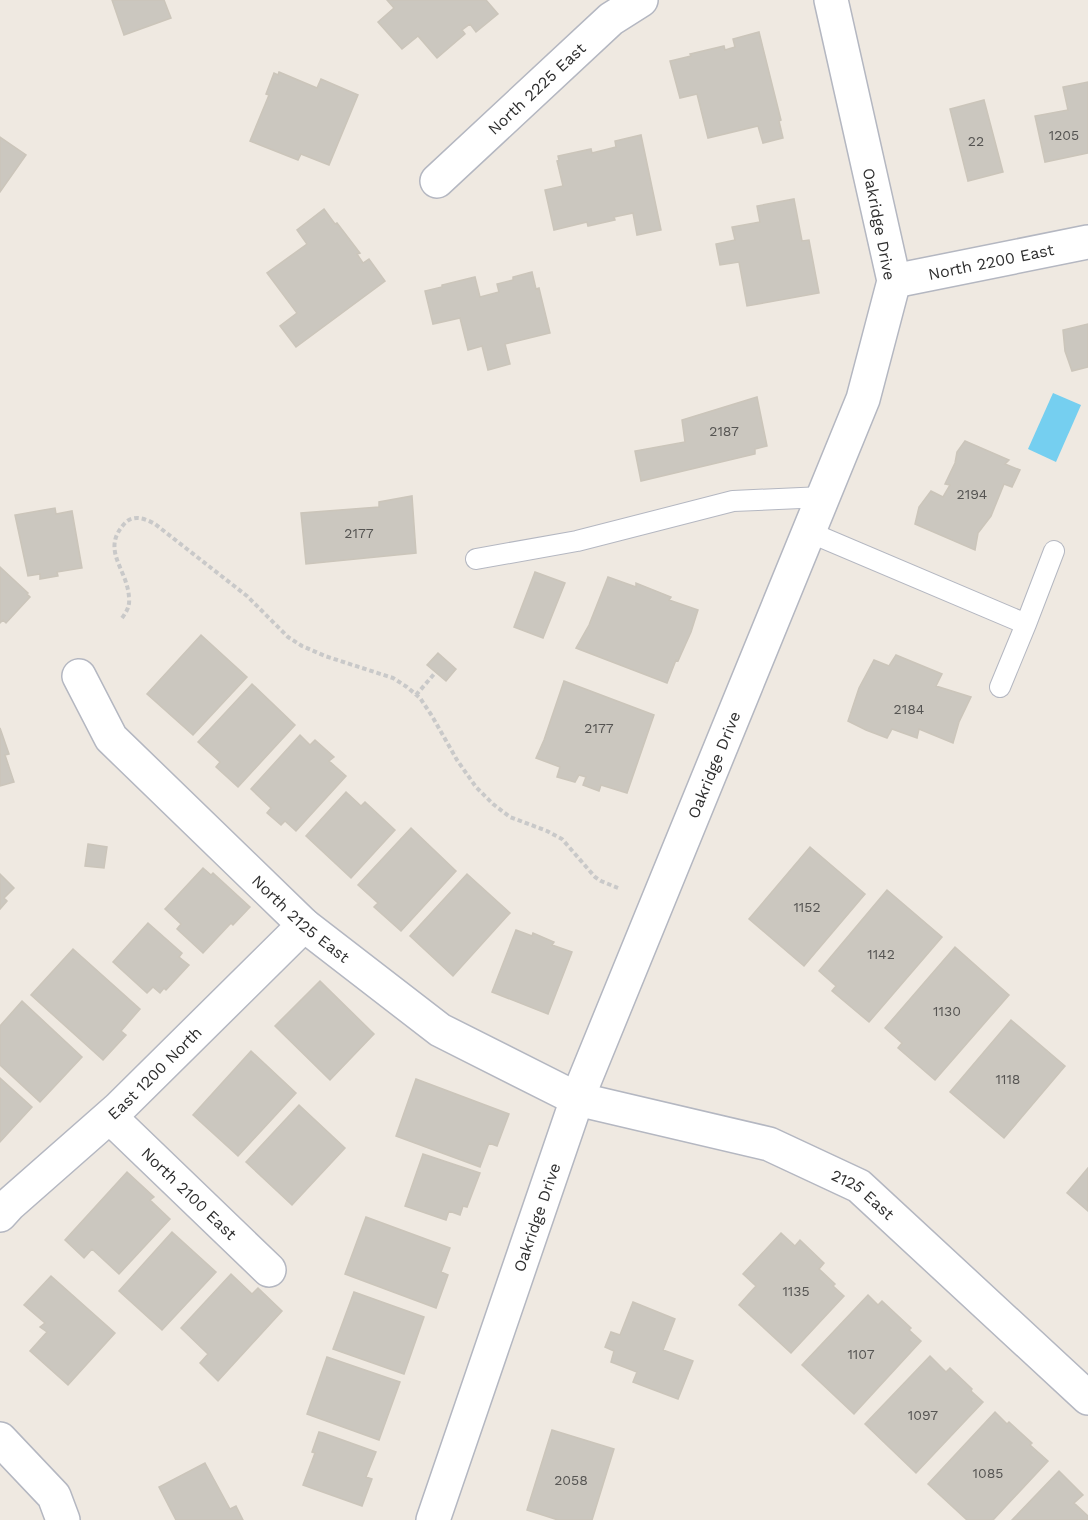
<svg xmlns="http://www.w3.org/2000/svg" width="1088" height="1520" font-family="'Work Sans',sans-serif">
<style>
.water{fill:#75cff0}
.building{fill:#cbc7bf;stroke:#cbc5ba;stroke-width:1.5}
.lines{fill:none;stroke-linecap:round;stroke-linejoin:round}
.lane-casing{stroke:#b4b7c1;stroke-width:22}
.street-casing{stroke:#b4b7c1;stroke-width:36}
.secondary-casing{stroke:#b4b7c1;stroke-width:36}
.path{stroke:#c9c9c9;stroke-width:4;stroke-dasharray:4.5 3;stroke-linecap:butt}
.lane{stroke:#fff;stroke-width:20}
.street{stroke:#fff;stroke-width:33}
.secondary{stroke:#fff;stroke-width:33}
.labels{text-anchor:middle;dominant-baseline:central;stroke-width:4.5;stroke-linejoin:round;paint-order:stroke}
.number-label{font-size:14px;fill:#555452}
.street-label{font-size:16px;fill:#2e2e2e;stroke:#fff}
</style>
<rect width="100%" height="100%" fill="#efe9e1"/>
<!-- water -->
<path class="water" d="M1053,393L1081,405L1056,462L1028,449Z"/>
<!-- building -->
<path class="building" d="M112,0H164L171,18L124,35Z
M387,0H486L498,14L476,32L470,24L462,30L465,34L437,58L418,36L402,49L378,22L394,8Z
M759,32L781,120L779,121L783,138L763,143L758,126L708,138L697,94L680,98L670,61L691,56L690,54L724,46L725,50L735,47L733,39Z
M279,72L317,88L321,79L358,95L329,165L301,154L298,160L250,141L269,95L266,94L274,73L278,75Z
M1088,82V153L1045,162L1035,116L1068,110L1063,87Z
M984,100L1003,172L968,181L950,109Z
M641,135L661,230L637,235L633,213L614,217L615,220L588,226L587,222L554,230L545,190L563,186L557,161L559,160L558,156L591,149L592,153L616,147L615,141Z
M0,137L26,155L0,192Z
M794,199L802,241L809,240L819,293L747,306L739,262L720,265L716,244L735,240L732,227L760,222L757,206Z
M324,209L335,224L337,223L360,253L357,254L363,263L369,259L385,281L296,347L280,326L297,313L267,273L307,244L297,230Z
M532,272L536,289L539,288L550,333L505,344L510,364L488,370L482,346L468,350L460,318L433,324L425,291L442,287V285L475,277L480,297L499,292L497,284L513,280V277Z
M1088,324V367L1072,371L1065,351L1063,330Z
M757,397L767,446L755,449V454L641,481L635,451L685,442L682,420Z
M965,441L1009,460L1005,464L1020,470L1012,487L1004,484L991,516L978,533L975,550L915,524L919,507L931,491L943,497L950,485L945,484L955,463L957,452Z
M412,496L416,553L306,564L301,513L379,507V502Z
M55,508L56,514L72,511L82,568L57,572L58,576L40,579V574L28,576L15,515Z
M0,567L28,593L27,594L30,597L6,623L3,620L0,623Z
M535,572L565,583L543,638L514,627Z
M608,577L636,587V583L671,597L669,600L698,610L691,632L678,661L676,660L667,683L576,648L589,625Z
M201,635L247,677L193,735L147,694Z
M438,653L456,669L446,681L427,665Z
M896,655L942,674L936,686L971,697L959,722L953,743L919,729L917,738L892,729L887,738L866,730L848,721L859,688L874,660L889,666Z
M564,681L654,715L627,793L601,785L599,791L583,785L586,777L579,775L575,782L557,777L560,767L536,758L544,740Z
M252,684L295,725L238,787L216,767L220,762L198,742Z
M0,728L9,754L5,755L14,782L0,786Z
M300,735L310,745L315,740L334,757L329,761L346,776L296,831L285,821L281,825L267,813L271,808L251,789Z
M346,792L361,806L365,802L395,830L351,878L306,836Z
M411,828L456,871L401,931L374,907L378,903L358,885Z
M88,844L107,847L104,868L85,866Z
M810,847L865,894L804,966L749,919Z
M203,868L211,875L213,873L250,907L233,925L231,923L203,953L177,929L181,924L165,909Z
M0,874L14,888L4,898L7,901L0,909Z
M467,874L510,913L453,976L410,936Z
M887,890L942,937L869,1022L832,991L836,986L819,971Z
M148,923L182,953L179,957L189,965L166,990L164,988L160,993L153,987L147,993L113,962Z
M516,930L532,936L533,933L554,942L552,945L572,952L548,1014L492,992Z
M955,947L1009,995L935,1080L898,1048L902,1043L885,1028Z
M73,949L140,1009L121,1031L126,1035L103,1060L31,995Z
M320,981L374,1034L330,1080L275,1026Z
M22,1001L82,1057L40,1102L0,1065V1026Z
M1011,1020L1065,1066L1004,1138L950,1092Z
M251,1051L296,1093L238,1156L193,1115Z
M0,1078L32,1107L0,1142Z
M416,1079L509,1114L497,1146L489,1143L480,1167L396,1136Z
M299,1105L345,1148L292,1205L246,1162Z
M423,1154L480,1173L467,1207L463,1206L460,1215L449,1211L446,1220L405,1206Z
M1088,1168V1211L1067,1193Z
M127,1172L154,1197L150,1200L170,1219L119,1274L92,1249L84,1258L65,1240Z
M366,1217L450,1248L441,1272L448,1275L436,1308L345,1274Z
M172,1232L216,1272L162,1330L119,1291Z
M781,1233L795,1246L800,1240L824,1263L819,1269L835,1284L833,1286L844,1296L791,1353L739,1305L756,1286L743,1274Z
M231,1274L252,1294L258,1288L282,1311L218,1381L200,1363L208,1354L181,1328Z
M51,1276L115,1333L68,1385L30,1351L47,1332L40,1327L45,1323L24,1305Z
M354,1292L424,1317L404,1374L333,1349Z
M868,1295L878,1305L882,1301L911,1328L909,1330L921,1341L854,1414L802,1365Z
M633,1302L675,1319L663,1350L693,1361L678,1399L633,1382L637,1372L611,1362L614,1351L605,1347L611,1332L620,1335Z
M930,1356L946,1372L950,1368L972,1389L971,1391L983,1402L916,1473L865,1424Z
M327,1357L400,1382L379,1440L307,1414Z
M995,1412L1007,1424L1009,1422L1032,1443L1030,1445L1048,1461L993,1520H967L928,1484Z
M552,1430L614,1449L592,1520H558L527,1510Z
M319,1432L323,1433L376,1452L366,1477L372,1479L362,1506L303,1485L315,1453L312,1452Z
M205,1463L230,1509L236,1506L243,1520H176L159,1487Z
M1059,1471L1083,1495L1074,1503L1088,1516V1520H1012Z"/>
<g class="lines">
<defs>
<path id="lane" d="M809,532L1026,624L1054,551
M476,559L577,541L733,501L823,497
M1000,687L1026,624"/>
<g id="street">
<path id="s1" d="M437,181L611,19L641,0"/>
<path id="s2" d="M894,281L1088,242"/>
<path id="s3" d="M79,676L111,738L304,925L440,1030L577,1099L769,1144L859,1186L1088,1398"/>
<path id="s4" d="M110,1117L269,1270"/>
<path id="s5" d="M0,1215L10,1204L118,1109L304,925"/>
<path d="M0,1439L54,1496L63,1520"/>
</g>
<g id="secondary">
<path id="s6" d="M433,1520L577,1099L863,399L894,281L831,0"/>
</g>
</defs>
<!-- lane casing -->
<use href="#lane" class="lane-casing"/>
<!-- street casing -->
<use href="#street" class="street-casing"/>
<!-- secondary casing -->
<use href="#secondary" class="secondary-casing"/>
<!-- path -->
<path class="path" d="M122,618C127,611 130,606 129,597C127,568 100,550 125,523C134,514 146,519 155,524L247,596L288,637L302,646L325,656L393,678L407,687L420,698L432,716L457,760L476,787L493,804L510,817L547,831L562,839L595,877L601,881L618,888
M416,695L435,673"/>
<!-- lane -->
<use href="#lane" class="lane"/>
<!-- street -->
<use href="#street" class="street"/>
<!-- secondary -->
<use href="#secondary" class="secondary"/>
</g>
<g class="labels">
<!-- number labels -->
<g class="number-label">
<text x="1064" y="135">1205</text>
<text x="976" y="141">22</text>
<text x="724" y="431">2187</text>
<text x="972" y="494">2194</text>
<text x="359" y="533">2177</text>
<text x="909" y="709">2184</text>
<text x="599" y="728">2177</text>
<text x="807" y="907">1152</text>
<text x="881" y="954">1142</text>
<text x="947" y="1011">1130</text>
<text x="1008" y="1079">1118</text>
<text x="796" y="1291">1135</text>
<text x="861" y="1354">1107</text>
<text x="923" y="1415">1097</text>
<text x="988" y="1473">1085</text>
<text x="571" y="1480">2058</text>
</g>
<!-- street labels -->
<g class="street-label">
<text stroke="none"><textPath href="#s1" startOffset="136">North 2225 East</textPath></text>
<text transform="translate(879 224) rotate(79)">Oakridge Drive</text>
<text stroke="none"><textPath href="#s2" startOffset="99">North 2200 East</textPath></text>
<text stroke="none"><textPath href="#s6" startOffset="806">Oakridge Drive</textPath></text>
<text stroke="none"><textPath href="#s3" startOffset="332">North 2125 East</textPath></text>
<text stroke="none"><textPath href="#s5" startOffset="210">East 1200 North</textPath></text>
<text stroke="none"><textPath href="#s4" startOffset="110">North 2100 East</textPath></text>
<text stroke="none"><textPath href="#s3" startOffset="968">2125 East</textPath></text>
<text stroke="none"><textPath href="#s6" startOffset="320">Oakridge Drive</textPath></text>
</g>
</g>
</svg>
